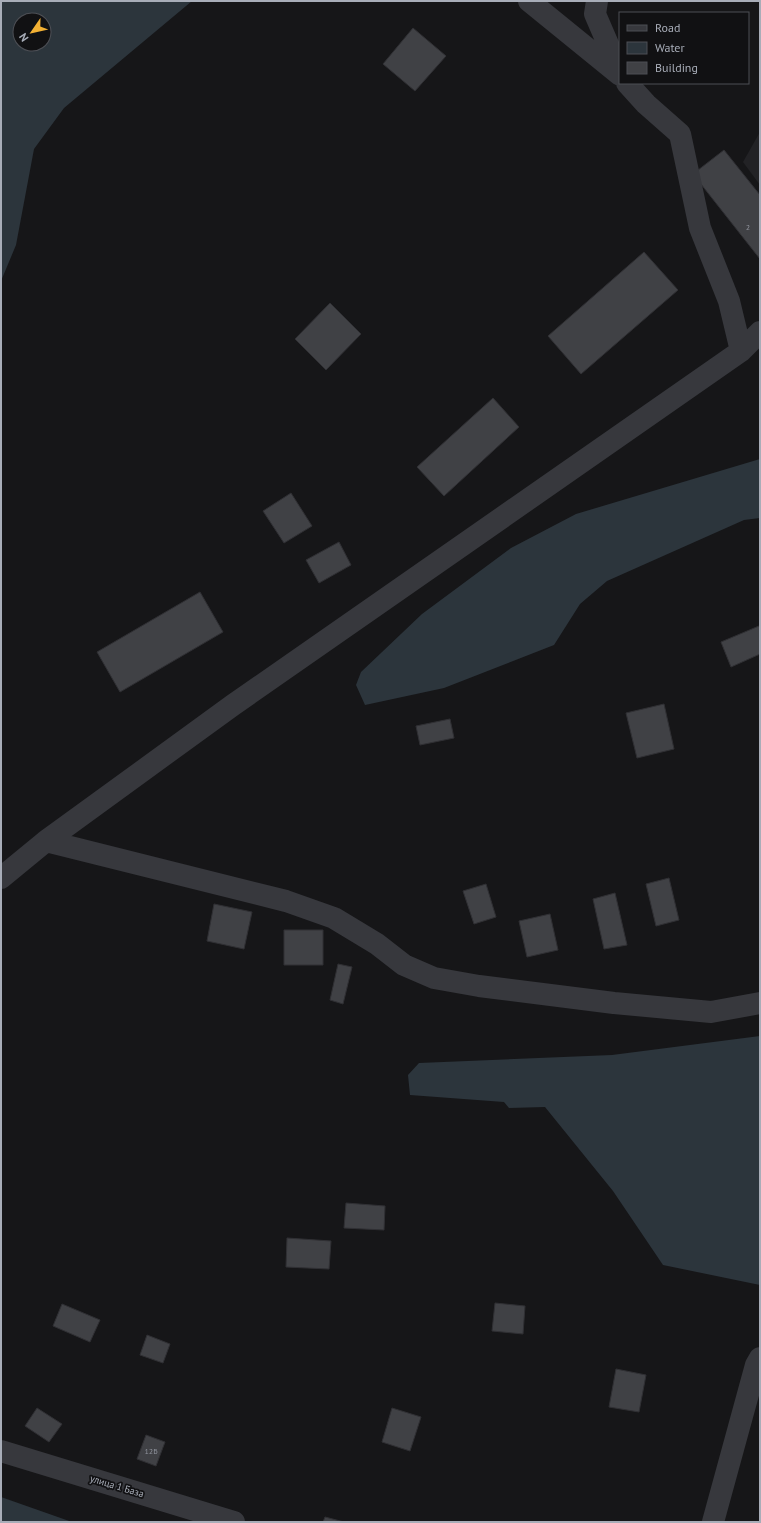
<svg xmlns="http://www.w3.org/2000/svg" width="761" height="1523" font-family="'PT Sans',sans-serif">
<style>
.built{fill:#222225}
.water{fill:#2c353c;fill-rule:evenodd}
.building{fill:#404145;stroke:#303034}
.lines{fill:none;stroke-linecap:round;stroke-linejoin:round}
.minor{stroke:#37383d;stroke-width:22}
.labels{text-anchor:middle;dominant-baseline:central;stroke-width:3.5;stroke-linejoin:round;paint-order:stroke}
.number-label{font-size:8px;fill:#8e929b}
.street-label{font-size:10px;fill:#a8adb8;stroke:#111113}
</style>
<rect width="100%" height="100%" fill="#161618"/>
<!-- built -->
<path class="built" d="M760,132V185L743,162Z"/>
<!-- water -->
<path class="water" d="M1,1H192L64,108L34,149L16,245L1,281ZM20,20H44V44H20Z
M760,459V518L744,520L607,581L580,604L554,645L444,688L365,705L356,685L361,672L422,614L511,548L576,514Z
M760,1036V1285L663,1265L613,1191L545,1107L509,1108L504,1102L410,1095L408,1075L419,1063L612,1055Z
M1,1497L72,1522H1Z"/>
<!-- building -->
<path class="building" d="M413,28L446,56L415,91L383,64Z
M724,150L760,195V259L693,174Z
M644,252L678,290L581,374L548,336Z
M330,303L361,334L326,370L295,339Z
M493,398L519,427L444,496L417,467Z
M291,493L312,526L284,543L263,511Z
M339,542L351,565L319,583L306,560Z
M200,592L223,632L120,692L97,652Z
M759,626L760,629V654L731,667L721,642Z
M664,704L674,749L637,758L626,713Z
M450,719L454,738L420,745L416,726Z
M669,878L679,920L656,926L646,884Z
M486,884L496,917L474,924L463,891Z
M615,893L627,945L604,949L593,899Z
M214,904L252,912L244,949L207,941Z
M550,914L558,950L527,957L519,921Z
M284,930H323V965H284Z
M338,964L352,967L343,1004L330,1000Z
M346,1203L385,1206L384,1230L344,1228Z
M287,1238L331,1241L329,1269L286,1267Z
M495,1303L525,1306L523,1334L492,1331Z
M62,1304L100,1320L90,1342L53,1326Z
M147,1335L170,1344L163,1363L140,1355Z
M616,1369L646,1375L639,1412L609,1407Z
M37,1408L62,1424L49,1442L25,1426Z
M392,1408L421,1417L410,1451L382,1442Z
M146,1435L165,1442L156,1466L137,1459Z
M325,1517L344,1522H323Z"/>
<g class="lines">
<!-- minor -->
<path class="minor" d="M529,1L620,75
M597,1L595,14L620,72
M627,83L646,104L680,134L700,228L729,301L741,351
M46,841L286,901L334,918L377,944L404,965L434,978L479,986L614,1003L711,1012L760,1003
M1,878L46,841L233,705L741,351L760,332
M1,1451L234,1522
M713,1522L756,1365L760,1358"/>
</g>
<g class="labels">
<!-- number labels -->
<g class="number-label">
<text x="748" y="227">2</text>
<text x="151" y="1451">12Б</text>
</g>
<!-- street labels -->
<g class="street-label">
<text transform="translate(117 1486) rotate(17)">улица 1 База</text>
</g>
</g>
<!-- border -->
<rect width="761" height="1523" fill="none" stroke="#a8adb8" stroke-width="4"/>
<!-- legend -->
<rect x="619" y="12" width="130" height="72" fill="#111113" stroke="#4d4f55"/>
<rect x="627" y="25" width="20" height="6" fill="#37383d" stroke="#4d4f55"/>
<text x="655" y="32" font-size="12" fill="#a8adb8">Road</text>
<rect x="627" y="42" width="20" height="12" fill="#2c353c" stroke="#4d4f55"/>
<text x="655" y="52" font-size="12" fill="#a8adb8">Water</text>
<rect x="627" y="62" width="20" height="12" fill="#404145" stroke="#4d4f55"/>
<text x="655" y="72" font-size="12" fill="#a8adb8">Building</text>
<!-- north arrow -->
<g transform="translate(32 32) rotate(236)"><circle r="19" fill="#111113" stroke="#4d4f55"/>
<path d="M0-3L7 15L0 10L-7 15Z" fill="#f2b134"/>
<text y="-6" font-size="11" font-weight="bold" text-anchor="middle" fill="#a8adb8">N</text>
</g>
</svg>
